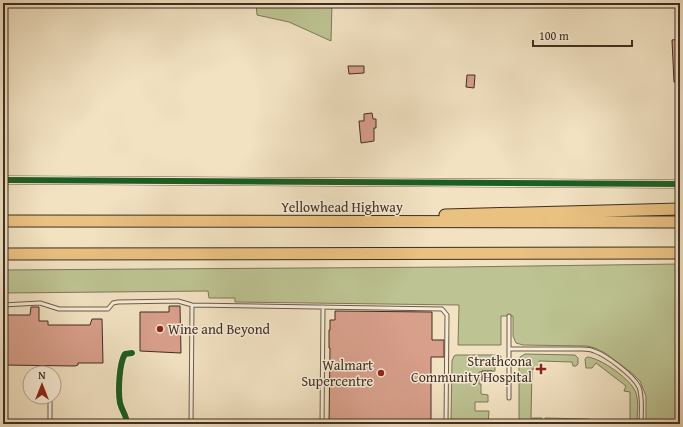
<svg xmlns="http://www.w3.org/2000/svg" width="683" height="427" font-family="'Gentium Book Plus',serif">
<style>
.green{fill:#bdc392;stroke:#7e785a}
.building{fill:#d89f8b;stroke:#3e2e23}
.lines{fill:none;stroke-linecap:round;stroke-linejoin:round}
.service-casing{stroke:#6b5b4b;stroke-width:5}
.tertiary-casing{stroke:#6b5b4b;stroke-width:9}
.motorway-casing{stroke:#3e2e23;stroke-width:13}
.service{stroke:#f7ecd7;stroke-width:3}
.tertiary{stroke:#f7ecd7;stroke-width:7}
.motorway{stroke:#e9c181;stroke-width:11}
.cycleway-casing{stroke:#f7ecd7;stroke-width:8}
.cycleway{stroke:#1b5e20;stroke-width:6}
.poi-dot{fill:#8f2418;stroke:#f7ecd7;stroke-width:1.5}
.labels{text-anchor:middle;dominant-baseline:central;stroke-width:3;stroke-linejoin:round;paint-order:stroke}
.street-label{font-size:14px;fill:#3e2e23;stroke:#f7ecd7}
.poi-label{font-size:14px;fill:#3e2e23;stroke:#f7ecd7;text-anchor:end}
</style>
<rect width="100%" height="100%" fill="#f2e2c2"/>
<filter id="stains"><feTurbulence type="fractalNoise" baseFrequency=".005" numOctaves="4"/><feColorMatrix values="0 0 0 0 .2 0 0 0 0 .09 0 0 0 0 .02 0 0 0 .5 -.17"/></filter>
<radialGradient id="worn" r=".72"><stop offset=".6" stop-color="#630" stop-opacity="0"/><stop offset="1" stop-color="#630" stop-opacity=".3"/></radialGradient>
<!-- green -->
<path class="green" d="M256,3H332L331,41L289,22L257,15Z
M680,264V424H646V396L640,381L633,374L605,353L595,348L587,346L523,345L516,343L513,336V316H501V345H458L459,305L235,302V298H209L208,291L3,293V270L457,267Z
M525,354L575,355L578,358V364L576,366H573L572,362L539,361V369H532L531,418H542L543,424H519V360L520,357Z
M456,355H499L501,356V359L495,360V371L479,372V384H481V394L488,395V402H475V411H489L488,424H451L452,361L454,356Z
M587,357C601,358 632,380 636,393C639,403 637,414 637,424H630V392L624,391L626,386L596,363L592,368H586L585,359Z
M545,418L589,419V424H544Z"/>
<!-- building -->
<path class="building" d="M680,39V82H674L672,40Z
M348,66H364V73L349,74Z
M467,75H475L474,88L466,87Z
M372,113L373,119H376V128H374V141L361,143L359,121H364V114Z
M169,306H180L181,353L140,351V312H169Z
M31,307H39V321H48V325H90L92,319H102L103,363H78V365L75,366L3,365V315H30Z
M335,311L432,312V340H444V357H431V424H329L330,348H329V330H330V320H335Z
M482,371H492V381H482Z"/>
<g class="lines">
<defs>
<path id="service" d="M3,305L40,303L59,309H108L113,303L118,302L178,301L192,305L442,309L447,315L446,424
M509,316V349
M509,398V349H582C586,349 590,349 594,351C606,355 633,375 639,387C643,398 641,413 641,424
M50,424V397
M191,424L192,305
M322,424L323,307"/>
<path id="tertiary" d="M3,180L680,184"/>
<path id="motorway" d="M445,215L680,209
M3,221L680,222
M3,254L680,253"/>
</defs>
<!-- service casing -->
<use href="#service" class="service-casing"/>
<!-- tertiary casing -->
<use href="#tertiary" class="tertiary-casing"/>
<!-- motorway casing -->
<use href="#motorway" class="motorway-casing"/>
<!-- service -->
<use href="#service" class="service"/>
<!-- tertiary -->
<use href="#tertiary" class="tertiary"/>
<!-- motorway -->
<use href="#motorway" class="motorway"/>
<defs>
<path id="cycleway" d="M3,180L680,184
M127,424C127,416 122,411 120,403C118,392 119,363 125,354L132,353"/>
</defs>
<!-- cycleway casing -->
<use href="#cycleway" class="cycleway-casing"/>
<!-- cycleway -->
<use href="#cycleway" class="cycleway"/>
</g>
<!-- markers -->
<g class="poi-dot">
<circle cx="160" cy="329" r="4"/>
<path d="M539 363h4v4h4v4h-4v4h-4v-4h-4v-4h4z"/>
<circle cx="381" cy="373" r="4"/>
</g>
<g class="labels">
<!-- street labels -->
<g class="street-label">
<text x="342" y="207">Yellowhead Highway</text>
</g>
<!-- poi labels -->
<g class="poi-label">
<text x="168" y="329" text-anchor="start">Wine and Beyond</text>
<text x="532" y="361">Strathcona<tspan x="532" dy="16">Community Hospital</tspan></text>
<text x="373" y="365">Walmart<tspan x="373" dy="16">Supercentre</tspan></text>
</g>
</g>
<!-- margin -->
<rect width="683" height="427" fill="none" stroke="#f2e2c2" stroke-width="16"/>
<rect x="4" y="4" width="675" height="419" fill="none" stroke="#3e2e23" stroke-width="2"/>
<rect x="8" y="8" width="667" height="411" fill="none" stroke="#3e2e23"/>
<!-- north arrow -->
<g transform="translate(42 385)"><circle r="19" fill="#f7ecd7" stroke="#ada08f"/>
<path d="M0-3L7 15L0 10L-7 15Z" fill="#8f2418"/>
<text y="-6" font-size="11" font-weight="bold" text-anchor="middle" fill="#3e2e23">N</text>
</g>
<!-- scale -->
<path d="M533 40v6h99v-6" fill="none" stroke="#3e2e23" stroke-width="2"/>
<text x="539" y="40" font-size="12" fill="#3e2e23" stroke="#f7ecd7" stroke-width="3" paint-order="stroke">100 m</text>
<rect width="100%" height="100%" filter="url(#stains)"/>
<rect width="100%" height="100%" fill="url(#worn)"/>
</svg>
